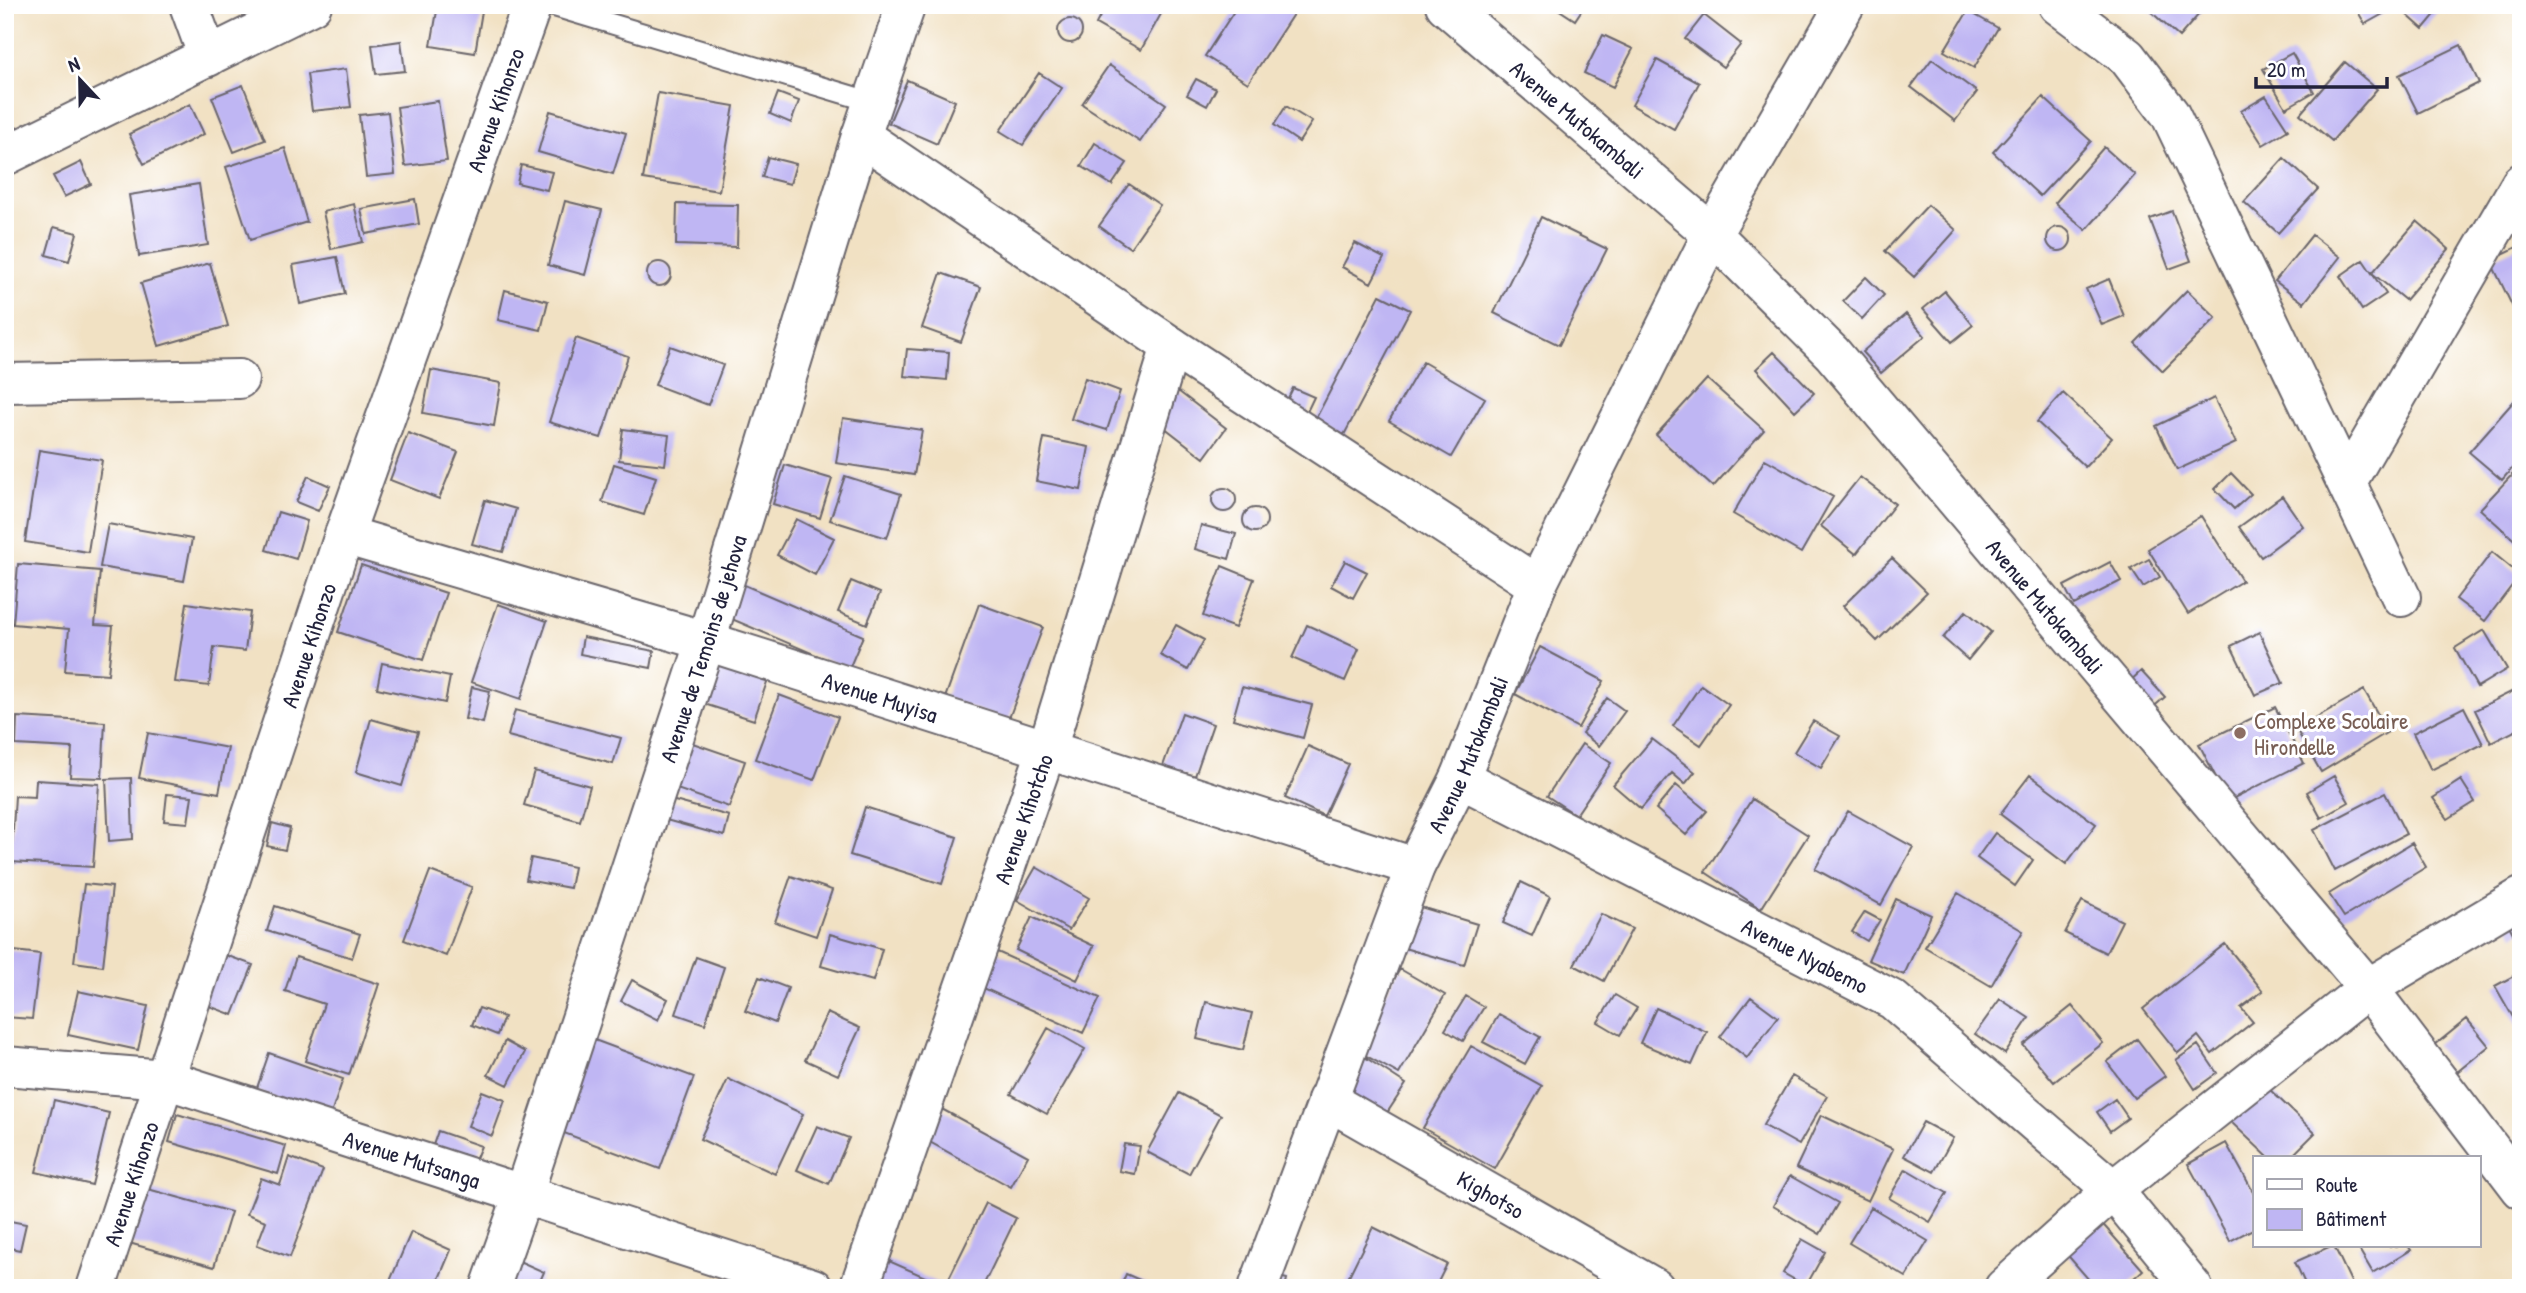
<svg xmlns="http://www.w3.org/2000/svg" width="2526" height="1293" font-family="'Patrick Hand',sans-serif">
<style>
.building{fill:#bfb6f3}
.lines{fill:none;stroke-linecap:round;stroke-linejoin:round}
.lane-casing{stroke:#6a656b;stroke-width:23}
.street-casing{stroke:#6a656b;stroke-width:42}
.secondary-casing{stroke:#6a656b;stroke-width:42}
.lane{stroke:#fff;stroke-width:19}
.street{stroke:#fff;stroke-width:38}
.secondary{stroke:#fff;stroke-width:38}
.education-dot{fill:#8d6e63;stroke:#fff;stroke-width:2.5}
.labels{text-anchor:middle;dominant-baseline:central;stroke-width:6;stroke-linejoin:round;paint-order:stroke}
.street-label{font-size:23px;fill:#22223b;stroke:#fff}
.education-label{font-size:23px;fill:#785e54;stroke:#fff;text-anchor:start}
</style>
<rect width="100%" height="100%" fill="#fff"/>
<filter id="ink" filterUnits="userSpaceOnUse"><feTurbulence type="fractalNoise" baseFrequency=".0143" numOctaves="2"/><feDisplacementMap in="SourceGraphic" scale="14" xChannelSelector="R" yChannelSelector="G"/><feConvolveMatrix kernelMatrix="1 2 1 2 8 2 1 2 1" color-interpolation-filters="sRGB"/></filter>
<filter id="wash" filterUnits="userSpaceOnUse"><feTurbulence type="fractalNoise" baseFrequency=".00686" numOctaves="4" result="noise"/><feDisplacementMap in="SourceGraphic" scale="28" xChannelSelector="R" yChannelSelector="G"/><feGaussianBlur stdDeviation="1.57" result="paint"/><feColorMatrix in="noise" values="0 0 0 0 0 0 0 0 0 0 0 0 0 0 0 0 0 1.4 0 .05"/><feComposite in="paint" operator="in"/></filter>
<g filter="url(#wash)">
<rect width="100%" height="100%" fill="#f1e1c3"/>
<g id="blocks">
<!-- building -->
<path class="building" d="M438,5H483L475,53L431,46Z
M1106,5H1166L1141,50L1096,24Z
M1238,5H1299L1248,83L1205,56Z
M1552,5H1585L1575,20Z
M2151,5H2207L2179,37L2148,9Z
M2354,5H2391L2392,9L2365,24Z
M2396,5H2443L2423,29Z
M1968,11L1998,28L1974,68L1944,51Z
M1704,15L1741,44L1723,67L1685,39Z
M1058 31a12 12 0 1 1 24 0a12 12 0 1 1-24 0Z
M1603,35L1633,49L1613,87L1584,73Z
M401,41L405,71L376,74L372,45Z
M2461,45L2479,83L2418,113L2399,75Z
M2292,53L2314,92L2286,108L2263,69Z
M1932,59L1977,92L1955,121L1911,87Z
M1657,60L1699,83L1674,129L1632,105Z
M2345,62L2377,89L2332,141L2300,114Z
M1109,65L1166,104L1140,142L1082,104Z
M346,69L351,107L312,111L307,74Z
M1039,73L1062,88L1023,145L1000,131Z
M1196,79L1216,89L1207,106L1187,95Z
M907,80L955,101L937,144L889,123Z
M243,85L265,140L234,152L212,97Z
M658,93L734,106L719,191L643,179Z
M778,93L799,101L791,123L770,114Z
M2266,96L2288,130L2263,145L2241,111Z
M2043,97L2091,141L2040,196L1993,152Z
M438,101L447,161L405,166L397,107Z
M190,104L204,134L144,164L129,134Z
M1286,106L1312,122L1299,142L1274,125Z
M550,111L626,133L613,174L538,152Z
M388,112L395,174L366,177L359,115Z
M1095,143L1127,163L1112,185L1081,166Z
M2104,147L2135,175L2086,230L2055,203Z
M285,148L307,222L250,240L226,167Z
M768,157L796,164L790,184L762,177Z
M2284,158L2318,189L2278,233L2244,202Z
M81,162L91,184L64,197L53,176Z
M521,165L552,172L547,190L517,183Z
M199,184L208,245L139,256L129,195Z
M1129,184L1160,205L1130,248L1099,226Z
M415,199L419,224L366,234L361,209Z
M565,201L602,210L585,275L548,265Z
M354,204L363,242L331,249L323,212Z
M677,204L738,205L737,247L676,245Z
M1928,205L1956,230L1914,277L1885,251Z
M2172,211L2191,261L2169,269L2150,219Z
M1541,217L1607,249L1559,345L1494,313Z
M2417,221L2449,249L2405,300L2372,273Z
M2047 239a12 12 0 1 1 24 0a12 12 0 1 1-24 0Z
M54,227L77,233L69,261L46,255Z
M2312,235L2340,257L2304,303L2275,281Z
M1355,243L1384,258L1371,283L1342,267Z
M2521,245V324L2490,260Z
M337,257L345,294L300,304L293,265Z
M2363,260L2386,294L2362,310L2340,276Z
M647 274a12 12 0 1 1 24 0a12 12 0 1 1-24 0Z
M210,263L228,326L159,346L141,283Z
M941,273L981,287L961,342L922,328Z
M1866,277L1884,295L1862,319L1843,301Z
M2109,279L2124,316L2102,325L2086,289Z
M505,290L548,301L541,330L498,320Z
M2187,290L2216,318L2163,371L2135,343Z
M1945,291L1973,325L1952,342L1923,309Z
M1380,295L1410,310L1344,435L1315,420Z
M1906,314L1925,336L1881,373L1862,352Z
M576,338L628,356L601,438L549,422Z
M670,346L723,365L708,405L655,385Z
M907,349L949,352L947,380L904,376Z
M1774,352L1814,393L1795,411L1756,369Z
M1423,362L1485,398L1451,457L1389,421Z
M431,370L501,383L494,426L423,413Z
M1085,378L1120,391L1107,430L1071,419Z
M1707,379L1764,430L1713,487L1656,435Z
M1293,388L1314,397L1304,418L1283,408Z
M1178,391L1226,428L1204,458L1155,420Z
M2063,393L2112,438L2085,467L2037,422Z
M2214,398L2236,443L2177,470L2156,426Z
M2514,401L2521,407V458L2502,480L2469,452Z
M843,418L922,430L914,475L836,463Z
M623,429L669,435L665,465L619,460Z
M408,433L458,452L439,499L390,480Z
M1044,438L1089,447L1081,490L1036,481Z
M39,450L102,460L88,552L25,542Z
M1765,459L1833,497L1801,553L1733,514Z
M614,464L656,477L644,515L602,502Z
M785,465L832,479L820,518L773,504Z
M2521,465V546L2480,509Z
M2231,473L2251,494L2234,509L2215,489Z
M308,476L330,486L318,511L296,502Z
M845,476L901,494L887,538L830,520Z
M1860,477L1895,504L1856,554L1821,526Z
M1212 500a12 12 0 1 1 24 0a12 12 0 1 1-24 0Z
M2282,496L2303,526L2261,557L2239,527Z
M485,500L516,509L503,552L472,544Z
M1243 520a12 12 0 1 1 24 0a12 12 0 1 1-24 0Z
M278,512L307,521L296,559L266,550Z
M2201,516L2242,581L2188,614L2148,549Z
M796,519L834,538L815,575L777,555Z
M108,524L192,539L184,581L100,567Z
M1201,525L1236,534L1229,559L1195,549Z
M2492,552L2520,575L2485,621L2456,599Z
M1892,558L1927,592L1877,641L1843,606Z
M2149,559L2160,577L2143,587L2131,569Z
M1345,561L1367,572L1353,598L1331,586Z
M2110,562L2121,581L2074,605L2064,586Z
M18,564L100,571L95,625L113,626L108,674L65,671L69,629L13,624Z
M361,565L446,593L423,660L338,632Z
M1222,566L1254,579L1235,628L1203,616Z
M735,581L863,636L849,669L720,614Z
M851,581L880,593L867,624L838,612Z
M187,603L250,612L245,651L214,647L209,686L175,682Z
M498,604L547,621L521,699L471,682Z
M979,604L1043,627L1008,721L945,698Z
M1966,611L1991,632L1968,660L1943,638Z
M1176,625L1204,640L1188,670L1160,655Z
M1307,625L1359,649L1345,681L1292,658Z
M2484,630L2507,669L2477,687L2455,648Z
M2259,632L2283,683L2255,695L2231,646Z
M583,637L654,651L651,668L580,654Z
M1540,647L1604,681L1578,728L1515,694Z
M709,659L768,679L754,720L695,701Z
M382,663L450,677L445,703L377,688Z
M2141,671L2165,697L2150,710L2126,685Z
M1701,685L1729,705L1701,745L1673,726Z
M472,687L490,691L483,723L465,719Z
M1242,687L1312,705L1303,738L1233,719Z
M2517,689L2521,697V728L2491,743L2475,710Z
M2364,690L2388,732L2321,772L2296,729Z
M779,695L838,717L814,780L755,759Z
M1607,698L1625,711L1599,746L1582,733Z
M2275,707L2304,763L2228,801L2199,744Z
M2464,707L2483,744L2431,770L2413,733Z
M515,710L621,738L613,764L508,736Z
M1182,713L1213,724L1195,776L1163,766Z
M17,717L105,722L102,778L70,777L72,748L16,745Z
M371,719L418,732L402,786L356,772Z
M1813,721L1840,736L1821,768L1794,752Z
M148,733L228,748L219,793L139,778Z
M681,739L745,761L729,807L665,785Z
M1652,739L1695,772L1685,784L1672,773L1641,809L1613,785Z
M1582,744L1611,763L1576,815L1547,796Z
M1308,746L1348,764L1324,816L1285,798Z
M534,771L590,786L580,821L524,805Z
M2030,775L2096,824L2066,864L2000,814Z
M2334,776L2349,802L2321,818L2307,792Z
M131,778L133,839L109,841L106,779Z
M36,780L99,784L93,867L11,862L15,796L35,797Z
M2461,780L2475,802L2448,819L2433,798Z
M1676,785L1707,811L1686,835L1656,809Z
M2385,793L2406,834L2335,871L2314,830Z
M167,794L192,796L188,823L164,821Z
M1752,799L1808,835L1761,909L1705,872Z
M671,800L729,816L724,836L666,820Z
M865,807L957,837L942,884L850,855Z
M1848,811L1913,847L1881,905L1815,869Z
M272,823L290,828L285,850L267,846Z
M1995,833L2033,860L2015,886L1977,858Z
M2412,843L2426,867L2344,917L2329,894Z
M5,850H9V874H5Z
M531,858L574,867L570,888L526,880Z
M1036,867L1089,898L1069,930L1017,900Z
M430,871L472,887L446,956L404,940Z
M791,876L832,890L816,936L775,922Z
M1521,882L1550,896L1532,936L1503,923Z
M84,884L112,887L103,966L74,962Z
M1958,893L2023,931L1991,986L1925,947Z
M1896,899L1931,915L1904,975L1868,960Z
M2521,899V931L2514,935L2501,910Z
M2082,901L2122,921L2106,953L2065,933Z
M275,906L360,934L352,958L267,931Z
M1417,906L1477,924L1464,965L1404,948Z
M1865,912L1880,920L1867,941L1852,932Z
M1601,914L1632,929L1604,981L1574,965Z
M1032,917L1094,946L1077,980L1016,950Z
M830,934L882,949L873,981L821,966Z
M2225,944L2263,991L2241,1008L2253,1022L2212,1054L2198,1036L2178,1053L2143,1009Z
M984,946L1100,998L1083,1033L968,981Z
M209,949L253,965L233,1015L190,999Z
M5,950L40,954L32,1019L5,1017Z
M296,957L379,984L349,1075L305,1061L324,1004L285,991Z
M696,957L724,967L705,1024L676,1014Z
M1400,969L1445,995L1399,1074L1354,1049Z
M2521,972V1025L2518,1026L2495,986Z
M759,977L788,988L775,1023L745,1011Z
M632,980L668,999L658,1020L621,1001Z
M78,991L148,1006L138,1050L68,1035Z
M1615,995L1637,1008L1620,1035L1598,1022Z
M1466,996L1484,1007L1463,1041L1445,1030Z
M1751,997L1778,1017L1747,1058L1720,1037Z
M2000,999L2029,1018L2005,1054L1975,1034Z
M1206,1002L1252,1013L1243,1050L1197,1039Z
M2072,1006L2103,1043L2054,1082L2023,1045Z
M479,1008L504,1017L497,1035L472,1025Z
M1656,1008L1707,1032L1692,1065L1640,1043Z
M827,1013L860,1028L838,1075L805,1060Z
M1499,1014L1540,1037L1525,1064L1483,1042Z
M2467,1019L2489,1046L2457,1072L2435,1045Z
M1048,1028L1085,1049L1047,1114L1011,1094Z
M589,1038L694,1077L660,1169L556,1130Z
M2137,1039L2165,1076L2134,1098L2107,1062Z
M505,1041L525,1052L508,1085L488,1075Z
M2198,1045L2217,1073L2195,1089L2176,1060Z
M1471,1046L1542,1086L1495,1169L1423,1128Z
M269,1053L343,1079L330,1117L256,1091Z
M1360,1054L1406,1084L1379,1125L1333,1094Z
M1792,1076L1827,1096L1799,1145L1763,1125Z
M728,1079L803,1114L775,1174L700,1139Z
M2265,1085L2315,1133L2290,1158H2269L2230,1121Z
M482,1091L505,1100L492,1136L468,1126Z
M1179,1093L1221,1115L1189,1174L1147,1152Z
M2115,1099L2128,1118L2110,1131L2097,1112Z
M54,1100L109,1113L92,1185L36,1172Z
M927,1101L1028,1156L1011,1187L910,1131Z
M177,1114L286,1146L278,1174L169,1142Z
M1821,1115L1893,1149L1868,1201L1796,1168Z
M1923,1122L1953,1138L1934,1172L1904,1156Z
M817,1126L849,1138L829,1184L797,1170Z
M438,1131L481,1146L474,1163L432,1148Z
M2226,1143L2255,1195V1228L2230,1241L2188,1164Z
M1124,1144L1140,1146L1135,1174L1119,1171Z
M289,1157L323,1170L290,1257L257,1245L266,1221L247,1214L261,1178L280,1185Z
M1906,1169L1947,1193L1930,1222L1889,1198Z
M1790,1176L1838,1203L1820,1234L1773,1206Z
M137,1186L231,1212L214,1267L122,1241Z
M986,1203L1016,1218L982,1288H965L948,1280Z
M1871,1207L1928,1241L1906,1277L1849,1243Z
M5,1220L26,1224L20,1250L5,1247Z
M2099,1220L2143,1270L2123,1288H2096L2064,1251Z
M1373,1227L1447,1264L1435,1288H1343Z
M411,1232L451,1250L435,1288H387Z
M1802,1239L1825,1252L1806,1286L1783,1273Z
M2331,1246H2334L2354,1288H2307L2295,1262Z
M2357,1246H2408L2411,1250L2373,1273Z
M864,1250L950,1288H856Z
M519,1261L544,1272L537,1288H506Z
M1263,1273L1287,1279L1285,1288H1259Z
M1126,1274L1158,1288H1120Z"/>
</g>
</g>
<g filter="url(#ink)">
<use href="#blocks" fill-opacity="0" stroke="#6a656b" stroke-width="2"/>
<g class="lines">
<defs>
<path id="lane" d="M549,5L872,102"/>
<g id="street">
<path d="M189,5L208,57"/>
<path id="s1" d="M1445,5L1712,234L1832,353L2368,988L2521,1189"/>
<path d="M2058,5L2127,57L2170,114L2401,597"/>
<path d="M861,136L1171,346L1537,585"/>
<path d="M5,383L239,379"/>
<path d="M2347,482L2521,183"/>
<path id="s2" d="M344,535L706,641L1415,867"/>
<path id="s3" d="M1460,778L1893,1000L2113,1190L2193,1288"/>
<path id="s4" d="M5,1066L165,1079L813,1288"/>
<path id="s5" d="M1327,1100L1655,1288"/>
<path id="s6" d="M96,1288L344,535L532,5"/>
<path id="s7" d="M490,1288L523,1195L706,641L861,136L906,5"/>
<path id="s8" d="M859,1288L1047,749L1171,346"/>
<path id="s9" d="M1258,1288L1415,867L1460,778L1537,585L1712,234L1845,5"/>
<path d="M2004,1288L2113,1190L2368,988L2521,897"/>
</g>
<path id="secondary" d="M5,156L312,5"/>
</defs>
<!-- lane casing -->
<use href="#lane" class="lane-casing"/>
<!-- street casing -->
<use href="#street" class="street-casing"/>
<!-- secondary casing -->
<use href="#secondary" class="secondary-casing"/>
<!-- lane -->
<use href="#lane" class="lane"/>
<!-- street -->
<use href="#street" class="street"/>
<!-- secondary -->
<use href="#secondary" class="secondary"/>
</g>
</g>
<!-- markers -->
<circle class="education-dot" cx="2240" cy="733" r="7"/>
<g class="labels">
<!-- street labels -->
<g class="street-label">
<text stroke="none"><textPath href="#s6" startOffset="1244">Avenue Kihonzo</textPath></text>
<text stroke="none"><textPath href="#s1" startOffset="175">Avenue Mutokambali</textPath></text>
<text stroke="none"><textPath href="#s1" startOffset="852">Avenue Mutokambali</textPath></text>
<text stroke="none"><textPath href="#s6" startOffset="677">Avenue Kihonzo</textPath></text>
<text stroke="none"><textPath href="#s7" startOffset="674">Avenue de Temoins de jehova</textPath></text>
<text stroke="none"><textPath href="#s2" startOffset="560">Avenue Muyisa</textPath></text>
<text stroke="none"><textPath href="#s9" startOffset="574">Avenue Mutokambali</textPath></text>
<text stroke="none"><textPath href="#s8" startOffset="497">Avenue Kihotcho</textPath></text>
<text stroke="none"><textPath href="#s3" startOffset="388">Avenue Nyabemo</textPath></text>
<text stroke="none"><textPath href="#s4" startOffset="420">Avenue Mutsanga</textPath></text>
<text stroke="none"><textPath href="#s6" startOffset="110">Avenue Kihonzo</textPath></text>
<text stroke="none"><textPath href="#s5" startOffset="189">Kighotso</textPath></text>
</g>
<!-- education labels -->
<g class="education-label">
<text x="2254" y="720">Complexe Scolaire<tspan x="2254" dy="26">Hirondelle</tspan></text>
</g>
</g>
<!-- margin -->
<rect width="2526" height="1293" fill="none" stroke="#fff" stroke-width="28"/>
<!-- legend -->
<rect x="2253" y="1156" width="228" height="91" fill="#ffffff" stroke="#a7a7b1" stroke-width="2"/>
<rect x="2267" y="1179" width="35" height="10" fill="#ffffff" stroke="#a7a7b1" stroke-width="2"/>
<text x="2316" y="1192" font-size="21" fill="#22223b">Route</text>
<rect x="2267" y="1209" width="35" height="21" fill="#bfb6f3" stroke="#a7a7b1" stroke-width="2"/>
<text x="2316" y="1226" font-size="21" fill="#22223b">Bâtiment</text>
<!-- north arrow -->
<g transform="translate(80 80) rotate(338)" stroke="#ffffff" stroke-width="5" paint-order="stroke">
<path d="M0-5L12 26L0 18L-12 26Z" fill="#22223b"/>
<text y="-10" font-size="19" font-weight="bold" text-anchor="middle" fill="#22223b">N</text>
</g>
<!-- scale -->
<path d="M2256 77v10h131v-10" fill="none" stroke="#22223b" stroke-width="3.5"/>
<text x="2267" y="77" font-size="21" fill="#22223b" stroke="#ffffff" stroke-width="5" paint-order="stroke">20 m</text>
</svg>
